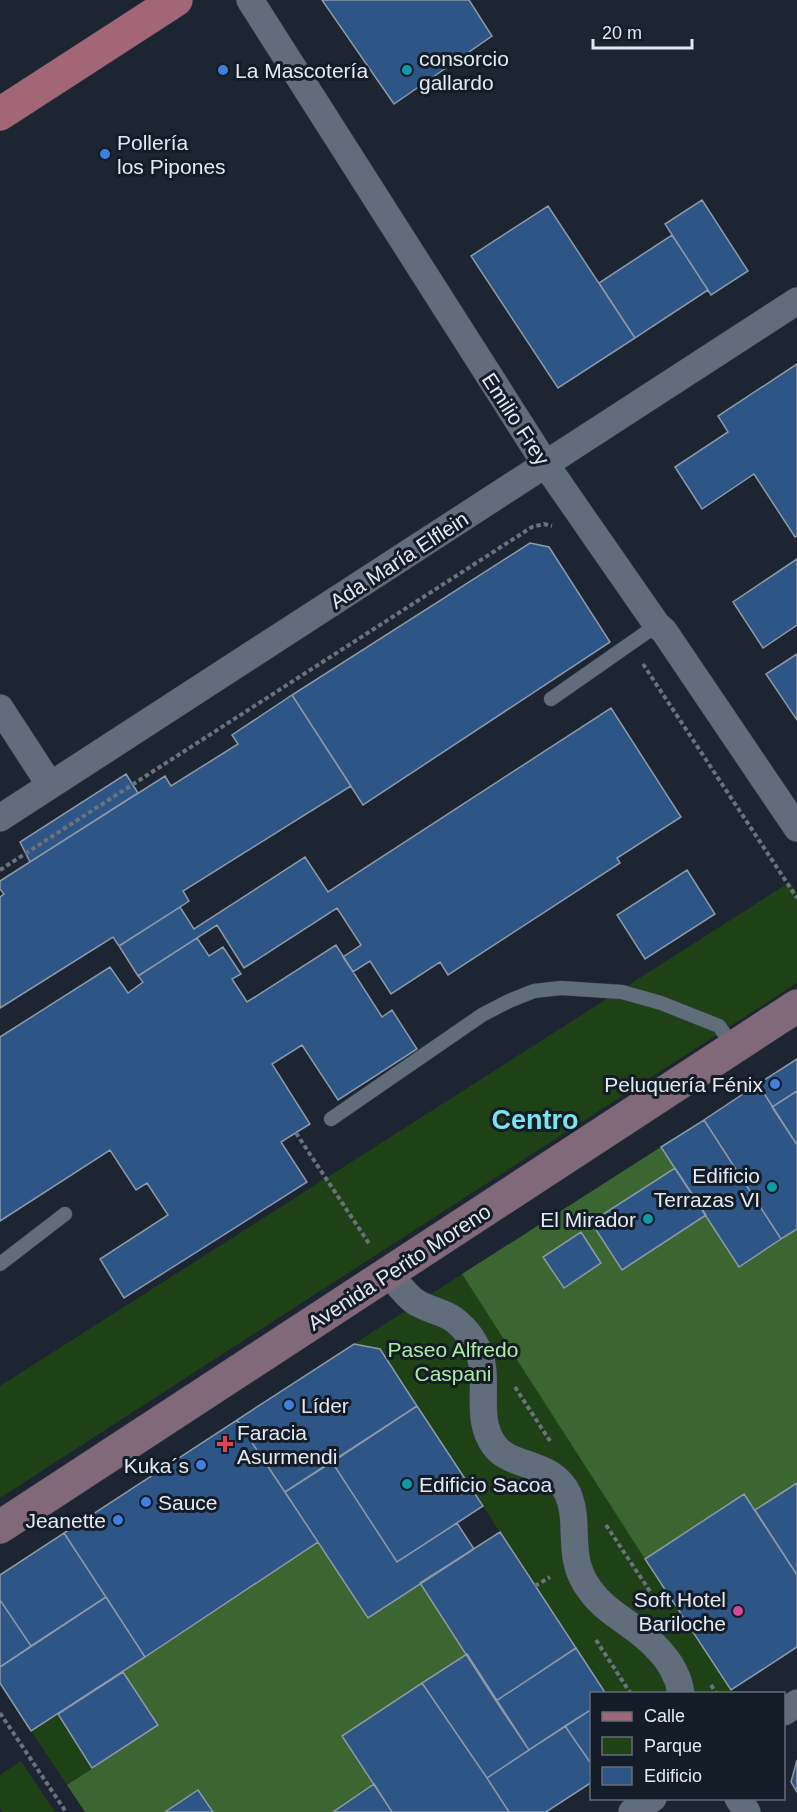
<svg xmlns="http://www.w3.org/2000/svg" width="797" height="1812" font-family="Arial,sans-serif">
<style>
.green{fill:#1f4116}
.forest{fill:#3c6631}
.building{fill:#2d5586;stroke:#8d99a8;stroke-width:1.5}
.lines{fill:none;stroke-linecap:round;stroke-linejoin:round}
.lane-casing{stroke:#3b434d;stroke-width:15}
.street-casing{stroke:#3b434d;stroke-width:28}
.secondary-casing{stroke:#3b434d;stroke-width:34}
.primary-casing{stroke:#3b434d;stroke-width:34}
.path{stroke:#6a727d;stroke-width:4;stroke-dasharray:4.5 3;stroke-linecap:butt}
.lane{stroke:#616d7b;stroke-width:14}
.street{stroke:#616d7b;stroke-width:27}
.secondary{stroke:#826979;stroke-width:33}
.primary{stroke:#a36676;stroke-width:33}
.shop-dot{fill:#3f7fe0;stroke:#131c27;stroke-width:2}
.culture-dot{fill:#0f9aa8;stroke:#131c27;stroke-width:2}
.health-dot{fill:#e0444e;stroke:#131c27;stroke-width:2}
.hotel-dot{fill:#d1479c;stroke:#131c27;stroke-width:2}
.labels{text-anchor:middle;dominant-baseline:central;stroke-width:6;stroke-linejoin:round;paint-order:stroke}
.poi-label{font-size:21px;fill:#e3e9f2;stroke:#131c27;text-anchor:start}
.street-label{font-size:21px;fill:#e3e9f2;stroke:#131c27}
.park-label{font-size:21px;fill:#aeed9e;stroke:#131c27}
.district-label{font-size:27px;font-weight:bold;fill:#79e5eb;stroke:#131c27}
</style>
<rect width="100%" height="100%" fill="#1c2531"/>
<!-- green -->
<path class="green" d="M790,882L797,893V983L0,1498V1386Z
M462,1274L731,1690L727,1694L606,1693L380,1350L354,1344Z
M58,1714L92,1768L67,1785L31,1731Z
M21,1761L55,1812H2L0,1808V1775Z"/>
<!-- forest -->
<path class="forest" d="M661,1147L675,1168L591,1222L622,1270L706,1215L739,1267L797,1229V1483L755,1510L744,1494L645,1559L462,1274Z
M318,1542L420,1583L467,1654L374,1784L333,1812H213L198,1790L165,1812H85L67,1785L158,1725L123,1672Z"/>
<!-- building -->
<path class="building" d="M322,0H469L492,36L394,104Z
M702,200L748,271L711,295L665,224Z
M548,206L635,338L558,388L471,256Z
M672,235L708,290L635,338L599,283Z
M797,364V536L795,537L754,474L702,509L675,467L728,432L718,416Z
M530,543L549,547L610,642L363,805L292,695Z
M797,559V625L763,648L733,602Z
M797,654V720L766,674Z
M292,695L351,786L183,891L189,901L180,907L119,946L113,937L0,1008V897L4,894L0,889V881L165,776L171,786L238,744L232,735Z
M611,708L681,817L617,858L620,863L448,975L440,962L391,994L370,961L353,972L343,957L361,945L337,908L244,968L217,925L138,976L119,946L180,907L194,929L305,857L328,892Z
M126,774L138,793L30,862L20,842Z
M687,870L715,914L645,959L617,915Z
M197,938L209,956L223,947L241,974L232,979L247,1002L336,945L382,1017L392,1010L417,1049L338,1100L302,1045L272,1064L310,1124L281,1142L307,1182L124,1298L100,1259L168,1215L147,1183L136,1190L110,1150L0,1221V1037L110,967L128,993L143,982L138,976Z
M797,1059V1145L758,1084Z
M758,1084L797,1145V1229L781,1239L704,1120Z
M797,1091V1145L772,1107Z
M704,1120L781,1239L739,1267L661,1147Z
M675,1168L706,1215L622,1270L591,1222Z
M581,1232L601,1263L564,1288L543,1257Z
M354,1344L380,1349L417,1406L285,1492L237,1420Z
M417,1406L483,1506L397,1562L332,1462Z
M237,1420L318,1542L145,1657L64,1533Z
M332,1462L397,1562L457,1523L474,1549L368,1618L285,1492Z
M797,1483V1575L755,1510Z
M744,1494L797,1575V1647L731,1690L645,1559Z
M500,1532L576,1648L496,1701L420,1583Z
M64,1533L106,1597L31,1646L0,1600V1575Z
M106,1597L145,1657L31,1731L0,1683V1667Z
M0,1600L31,1646L0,1667Z
M576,1648L606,1694H592V1709L529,1750L496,1701Z
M467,1654L529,1750L487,1778L422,1683Z
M123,1672L158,1725L92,1768L58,1714Z
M422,1683L487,1778L509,1812H392L342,1736Z
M592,1709V1765L565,1726Z
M565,1726L592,1765V1782L546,1812H509L487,1778Z
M797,1760V1792L791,1782Z
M374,1784L392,1812H333Z
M198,1790L213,1812H165Z"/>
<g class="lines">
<defs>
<path id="lane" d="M551,699L657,625
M331,1119L482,1015L509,1001L534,991L561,988L622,992L661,1003L719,1026L734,1047
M0,1264L65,1214"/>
<path id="street" d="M250,0L546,465L657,625L664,631L797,828
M0,708L50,785
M0,818L797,301
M389,1273C397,1283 406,1296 417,1303C426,1308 437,1311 446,1315C459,1321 471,1335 477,1348C492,1379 473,1416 494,1445C511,1469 552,1460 568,1494C581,1524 565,1558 590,1590C602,1607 618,1616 634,1628C650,1640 669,1658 676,1676C679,1681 680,1688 681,1694
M784,1712L797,1703
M738,1798L747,1812
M632,1812L653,1798"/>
<path id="secondary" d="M0,1527L797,1006"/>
<path id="primary" d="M0,114L176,0"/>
</defs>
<!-- lane casing -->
<use href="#lane" class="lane-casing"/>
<!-- street casing -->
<use href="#street" class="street-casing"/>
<!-- secondary casing -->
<use href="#secondary" class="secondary-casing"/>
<!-- primary casing -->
<use href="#primary" class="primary-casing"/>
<!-- path -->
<path class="path" d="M643,664L797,898
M0,870L532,527L544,524L552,526
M296,1133L370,1245
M515,1387L550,1441
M606,1525L661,1608
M535,1586L550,1577
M596,1640L631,1694
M711,1685L717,1694
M0,1713L66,1812"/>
<!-- lane -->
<use href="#lane" class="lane"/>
<!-- street -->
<use href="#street" class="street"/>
<!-- secondary -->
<use href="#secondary" class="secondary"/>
<!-- primary -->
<use href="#primary" class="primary"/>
</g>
<!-- markers -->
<g class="shop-dot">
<circle cx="223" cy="70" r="6"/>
<circle cx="105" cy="154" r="6"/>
<circle cx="775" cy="1084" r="6"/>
<circle cx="289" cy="1405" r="6"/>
<circle cx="201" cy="1465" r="6"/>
<circle cx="146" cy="1502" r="6"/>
<circle cx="118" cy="1520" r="6"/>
</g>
<g class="culture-dot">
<circle cx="407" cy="70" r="6"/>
<circle cx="772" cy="1187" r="6"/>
<circle cx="648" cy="1219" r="6"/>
<circle cx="407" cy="1484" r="6"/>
</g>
<path class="health-dot" d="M222 1435h6v6h6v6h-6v6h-6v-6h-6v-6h6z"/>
<circle class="hotel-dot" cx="738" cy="1611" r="6"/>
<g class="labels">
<!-- poi labels -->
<g class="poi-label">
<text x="419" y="58">consorcio<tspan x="419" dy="24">gallardo</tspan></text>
<text x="235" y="70">La Mascotería</text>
<text x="117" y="142">Pollería<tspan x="117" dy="24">los Pipones</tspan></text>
<text x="763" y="1084" text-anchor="end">Peluquería Fénix</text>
<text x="760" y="1175" text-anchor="end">Edificio<tspan x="760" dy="24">Terrazas VI</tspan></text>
<text x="636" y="1219" text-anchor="end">El Mirador</text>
<text x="301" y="1405">Líder</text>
<text x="237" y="1432">Faracia<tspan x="237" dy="24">Asurmendi</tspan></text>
<text x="189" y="1465" text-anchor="end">Kuka´s</text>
<text x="419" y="1484">Edificio Sacoa</text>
<text x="158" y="1502">Sauce</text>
<text x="106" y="1520" text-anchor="end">Jeanette</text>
<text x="726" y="1599" text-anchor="end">Soft Hotel<tspan x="726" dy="24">Bariloche</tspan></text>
</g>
<!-- street labels -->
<g class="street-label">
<text transform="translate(516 419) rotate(57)">Emilio Frey</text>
<text transform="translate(399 560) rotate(-33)">Ada María Elflein</text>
<text transform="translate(399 1267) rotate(-33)">Avenida Perito Moreno</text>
</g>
<!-- park labels -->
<g class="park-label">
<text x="453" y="1349">Paseo Alfredo<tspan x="453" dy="24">Caspani</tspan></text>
</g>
<!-- district labels -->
<g class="district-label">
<text x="535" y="1120">Centro</text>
</g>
</g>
<!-- legend -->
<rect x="590" y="1692" width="195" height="108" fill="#131c27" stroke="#666e78" stroke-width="1.5"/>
<rect x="602" y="1712" width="30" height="9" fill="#a36676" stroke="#666e78" stroke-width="1.5"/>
<text x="644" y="1722" font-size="18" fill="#e3e9f2">Calle</text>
<rect x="602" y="1737" width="30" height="18" fill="#1f4116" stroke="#666e78" stroke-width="1.5"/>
<text x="644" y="1752" font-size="18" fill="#e3e9f2">Parque</text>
<rect x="602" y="1767" width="30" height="18" fill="#2d5586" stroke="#666e78" stroke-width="1.5"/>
<text x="644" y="1782" font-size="18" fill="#e3e9f2">Edificio</text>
<!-- scale -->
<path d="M593 39v9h99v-9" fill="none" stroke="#e3e9f2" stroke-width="3"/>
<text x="602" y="39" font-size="18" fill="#e3e9f2" stroke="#131c27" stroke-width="4.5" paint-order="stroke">20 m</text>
</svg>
